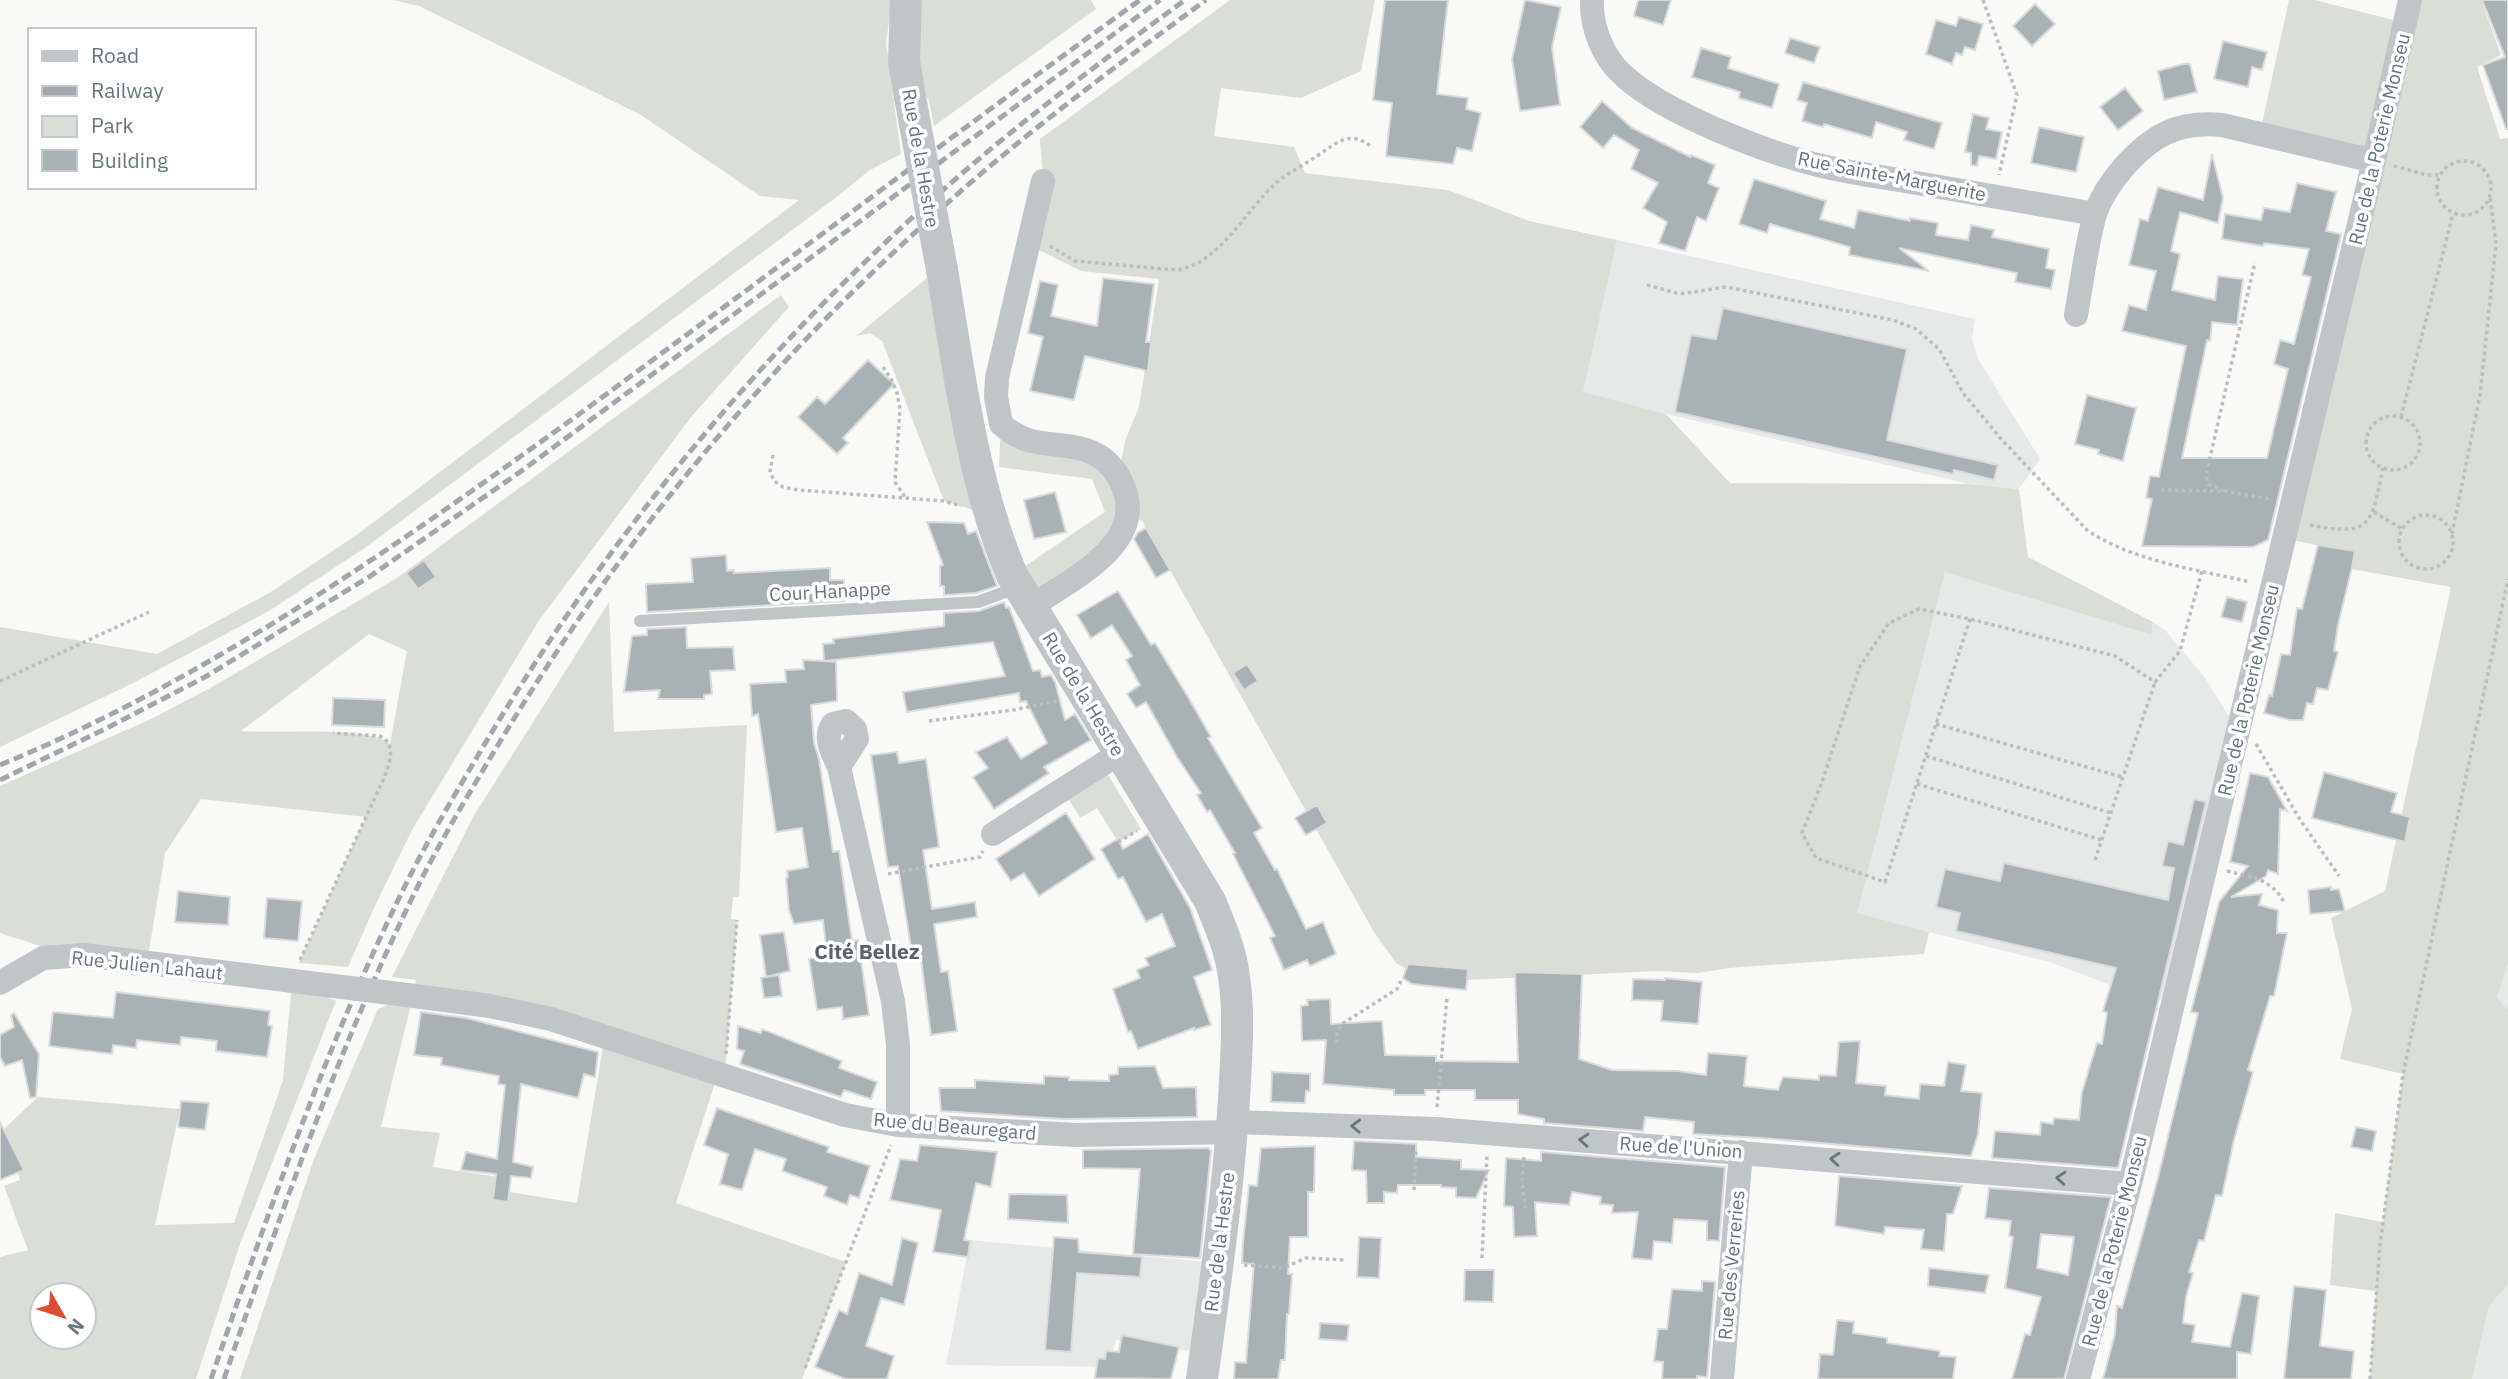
<svg xmlns="http://www.w3.org/2000/svg" width="2508" height="1379" font-family="'IBM Plex Sans',sans-serif">
<style>
.built{fill:#e7e9e8}
.green{fill:#daded6;fill-rule:evenodd}
.building{fill:#a8b1b6;stroke:#dbdbd9;stroke-width:2;fill-rule:evenodd}
.lines{fill:none;stroke-linecap:round;stroke-linejoin:round}
.path{stroke:#bbbec0;stroke-width:3.5;stroke-dasharray:3.5 3.5;stroke-linecap:butt}
.service{stroke:#c0c5c8;stroke-width:12}
.minor{stroke:#c0c5c8;stroke-width:24}
.tertiary{stroke:#c0c5c8;stroke-width:32}
.rail{stroke:#a0a8ad;stroke-width:5;stroke-dasharray:10 5;stroke-linecap:butt}
.minor-bridge{stroke:#c0c5c8;stroke-width:24}
.tertiary-bridge{stroke:#c0c5c8;stroke-width:32}
.oneway{stroke:#667780}
.labels{text-anchor:middle;dominant-baseline:central;stroke-width:7;stroke-linejoin:round;paint-order:stroke}
.street-label{font-size:19px;fill:#667780;stroke:#fff}
.neighbourhood-label{font-size:21px;font-weight:bold;fill:#57646c;stroke:#fff}
</style>
<rect width="100%" height="100%" fill="#f9f9f7"/>
<!-- built -->
<path class="built" d="M1617,240L1975,319L1972,339L1978,359L2040,459L2019,489L1969,484L1666,414L1582,392Z
M1945,571L2150,635L2153,622L2165,630L2206,679L2228,715L2241,719L2173,1002L2113,986L2050,962L1856,914Z
M2508,964V1010L2497,997Z
M970,1240L1218,1263L1205,1353L1116,1340L1108,1367L946,1365Z
M2508,1284V1379H2472L2489,1306Z"/>
<!-- green -->
<path class="green" d="M393,0H892L886,43L901,154L870,170L834,199L366,547L269,611L131,684L0,747V627L157,654L269,593L358,534L799,200L760,196L641,115L419,6Z
M906,0H1091L1096,9L934,126L929,101L904,61Z
M1230,0H1375L1361,71L1301,98L1221,88L1214,136L1294,147L1305,173L1448,190L1529,221L1617,240L1583,392L1666,414L1730,483L1969,484L2019,489L2028,557L2153,622L2151,635L1945,572L1857,913L1929,932L1924,954L1729,968L1698,973L1659,971L1465,980L1428,979L1397,964L1374,932L1143,522L1129,513L1125,526L1032,606L1012,575L1105,512L1092,479L999,467L1001,424L1119,475L1125,441L1139,407L1159,279L1081,271L1029,245L1043,181L1040,139Z
M2289,0H2315L2405,23L2410,0H2481L2501,55L2477,67L2500,139L2508,138V964L2497,997L2508,1010V1284L2489,1306L2472,1379H2370L2376,1291L2330,1285L2335,1213L2383,1222L2403,1074L2340,1059L2352,1009L2331,918L2385,891L2451,587L2346,568L2349,552L2284,538L2374,162L2260,133Z
M927,278L965,406L990,515L944,501L882,341L870,333L856,336Z
M781,295L789,307L691,417L538,622L412,830L373,910L348,967L299,963L366,817L201,799L165,853L147,963L43,958L40,946L0,933V786L151,719L214,686L397,578ZM369,634L407,651L390,744C372,725 272,734 241,731Z
M609,602L614,732L747,725L739,897H733L731,919L737,920L725,1075L718,1074L676,1203L846,1262L802,1379H240L314,1159L378,1009L413,995L416,980L392,977L473,817ZM413,996L605,1035L577,1203L503,1191L504,1178L433,1167L440,1133L381,1127Z
M1107,773L1141,829L1118,842L1097,808L1080,818L1068,798Z
M292,981L336,1001L240,1244L196,1379H0V1257L28,1250L4,1186L20,1180L3,1130L38,1097L180,1109L155,1225L234,1223L283,1080ZM42,1295H84V1337H42Z"/>
<!-- building -->
<path class="building" d="M1385,0H1448L1437,94L1468,98L1466,109L1481,113L1472,151L1457,148L1453,164L1386,156L1392,103L1373,100Z
M1525,0L1561,7L1552,47L1560,105L1520,111L1512,59Z
M1638,0H1671L1663,25L1634,16Z
M2482,0H2508V129H2506L2483,65L2505,57Z
M2035,4L2055,24L2032,46L2013,26Z
M1959,17L1983,24L1975,50L1965,47L1962,55L1956,53L1952,64L1926,54L1936,20L1956,26Z
M1790,38L1820,47L1814,63L1785,53Z
M2223,41L2267,52L2262,70L2252,67L2248,87L2214,79Z
M1701,48L1731,57L1728,68L1779,84L1772,108L1739,98L1740,92L1692,77Z
M2183,64H2190L2197,92L2164,100L2158,71Z
M1803,82L1942,123L1934,149L1904,140L1907,132L1876,122L1872,138L1824,124L1823,127L1802,121L1807,103L1797,100Z
M2125,88L2143,111L2118,130L2100,107Z
M1602,101L1632,128L1690,157L1691,155L1715,165L1708,183L1719,188L1706,221L1697,217L1685,251L1659,243L1667,222L1643,208L1658,183L1631,169L1639,150L1614,135L1603,148L1580,127Z
M1973,114L1989,118L1986,129L2002,132L1996,159L1979,156L1977,166L1971,165V153L1965,152Z
M2039,127L2084,137L2076,172L2031,163Z
M2212,154L2223,198L2218,223L2180,212L2171,251L2180,254L2172,290L2215,300L2218,276L2243,279L2237,325L2212,322L2210,341L2207,340L2182,458H2267L2288,369L2274,364L2280,340L2294,344L2311,277L2302,275L2309,249L2264,243L2263,246L2222,239L2225,214L2261,220L2264,208L2290,212L2297,183L2336,192L2326,231L2341,234L2268,540L2253,547L2142,546L2152,499L2146,498L2150,476L2159,477L2186,346L2122,331L2129,305L2146,310L2156,271L2129,265L2140,219L2148,221L2158,187L2203,200Z
M1754,179L1826,201L1820,219L1854,228L1858,210L1910,221V218L1938,223L1936,235L1968,240L1971,225L1994,230L1992,237L2049,249L2046,268L2055,270L2051,289L2015,282L2017,273L1899,248L1929,271L1849,255L1850,247L1770,224L1767,233L1739,224Z
M1103,278L1154,284L1146,342H1151L1148,371L1085,356L1074,400L1030,391L1043,337L1028,333L1040,281L1058,285L1051,316L1097,326Z
M1723,308L1907,349L1887,440L1998,465L1994,480L1954,470L1953,474L1675,412L1691,335L1716,339Z
M868,360L894,384L843,438L848,443L837,454L798,417L817,397L825,404Z
M2087,395L2136,408L2123,461L2098,454L2099,450L2075,444Z
M1055,492L1066,532L1034,539L1024,500Z
M927,522L964,523L968,534L976,531L997,586L976,593L944,595V586H940V566L943,565Z
M1146,528L1170,570L1156,578L1134,539L1138,533Z
M2318,545L2355,551L2352,567L2338,625L2334,651L2338,652L2328,690L2317,688L2313,704L2307,703L2303,720H2290L2264,713L2269,695L2272,696L2281,654L2290,655L2297,608L2302,609Z
M726,555L727,571L734,570V573L830,568V580H844V601L647,612L646,584L693,582L691,558Z
M424,560L436,577L418,589L406,573Z
M1118,591L1151,645L1155,643L1188,697L1211,737L1208,738L1262,828L1254,833L1275,870L1277,869L1306,929L1323,922L1336,954L1310,966L1307,960L1284,970L1270,938L1275,936L1233,854L1235,853L1210,810L1207,812L1197,795L1201,793L1177,757L1146,702L1136,708L1127,694L1140,685L1126,660L1132,656L1112,625L1091,638L1077,615Z
M2227,597L2247,602L2242,622L2221,617Z
M1004,602L1006,608L1009,607L1033,671L1040,670L1042,677L1051,675L1055,682L1065,720L1075,714L1091,740L1044,767L1049,773L994,809L973,777L988,768L976,752L1007,737L1021,759L1047,743L1026,701L1020,702L1019,693L907,712L903,692L1005,676L993,642L825,661L836,662L837,701L811,705L814,743L819,759L833,852L839,851L852,941L858,940L869,1015L843,1019L842,1007L817,1010L809,959L827,955L823,920L794,924L789,910L786,878L788,877L787,871L808,867L802,828L776,832L758,714L752,716L750,684L786,682L785,670L804,669L803,660L824,661L823,644L834,643L833,639L944,626V613L979,611Z
M686,627L687,648L733,647L735,670L710,671L712,694L704,695V699H658L660,690L624,692L632,636L647,635V629Z
M1247,664L1258,681L1244,690L1233,673Z
M333,698L385,700L384,727L332,725Z
M897,752L899,763L926,759L939,847L923,850L932,909L975,902L977,917L934,924L941,972L948,971L957,1031L931,1035L921,959L913,960L898,866L888,867L871,755Z
M2324,772L2397,793L2391,812L2410,817L2405,842L2312,818Z
M2250,773L2268,777L2287,811L2280,809L2278,874L2268,870L2266,876L2231,897L2262,894L2259,905L2278,910L2277,933H2287L2274,996H2270L2248,1070L2253,1072L2234,1140L2222,1196L2216,1195L2204,1241L2199,1240L2189,1272L2193,1273L2186,1297L2183,1323L2195,1325L2192,1342L2230,1347L2242,1293L2259,1296L2251,1354L2237,1352V1379H2103L2115,1334L2117,1306L2122,1308L2158,1178L2198,1013L2191,1012L2219,902L2248,866L2230,862Z
M2194,799L2206,802L2118,1168L1992,1158L1995,1131L2040,1135L2041,1122L2053,1124L2054,1118L2079,1120L2082,1092L2097,1043L2102,1044L2107,1013L2103,1011L2116,968L1956,931L1960,913L1936,907L1945,869L2000,881L2004,863L2168,900L2174,868L2162,866L2168,841L2183,845Z
M1317,805L1327,823L1306,835L1295,818Z
M1066,813L1095,859L1039,896L1024,873L1011,881L996,859Z
M1148,834L1190,908L1212,970L1194,977L1211,1025L1194,1030V1028L1138,1049L1131,1031L1128,1032L1113,989L1140,978L1137,970L1149,965L1145,958L1175,946L1162,914L1146,922L1123,877L1118,879L1101,849L1118,839L1123,849Z
M2331,887V890L2339,889L2345,911L2310,914L2308,890Z
M178,891L230,897L228,925L175,922Z
M267,898L302,901L298,941L264,938Z
M784,932L790,971L766,977L760,935Z
M1408,964L1468,969L1466,990L1412,984L1403,978Z
M1515,972L1582,974L1579,1059L1612,1070L1678,1071L1706,1075L1708,1053L1747,1056L1744,1086L1778,1090L1783,1077L1819,1080V1075L1836,1076L1839,1042L1860,1041L1856,1083L1886,1086L1885,1095L1919,1099L1920,1084L1944,1086L1948,1062L1966,1065L1961,1091L1982,1093L1978,1134L1971,1156L1762,1138L1693,1134L1694,1122L1645,1117L1643,1131L1544,1123V1119L1518,1114V1100H1475V1090H1425V1095H1394V1090L1323,1084L1326,1040L1302,1041L1301,1006L1308,1005L1307,1000L1330,999L1331,1024L1382,1021L1385,1055L1436,1056V1061L1518,1062Z
M779,975L782,996L764,998L761,978Z
M1665,978L1702,982L1698,1024L1661,1021L1663,1001L1632,1000L1633,979L1665,980Z
M116,992L270,1011L268,1025L272,1026L267,1057L216,1051L217,1041L181,1037L180,1045L137,1040L136,1048L113,1045L112,1054L49,1046L53,1012L113,1018Z
M421,1012L466,1018L598,1052L595,1077L584,1074L578,1098L521,1084L513,1162L533,1167L531,1178L511,1176L508,1202L493,1200L496,1174L461,1170L466,1152L497,1159L505,1085L498,1084L499,1076L441,1065L442,1058L414,1055Z
M14,1013L39,1054L36,1097L30,1098L22,1060L5,1066L0,1057V1035L14,1027L11,1015Z
M738,1026L761,1033L762,1029L842,1061L839,1068L877,1082L871,1099L844,1090L841,1097L740,1064L744,1051L737,1049Z
M1155,1066L1163,1088L1196,1087L1197,1117L1064,1119L941,1111L939,1088H975V1080L1044,1084V1076L1069,1077V1080L1109,1081V1075L1118,1074V1067Z
M1272,1072L1310,1074V1091H1306L1305,1103L1271,1102Z
M181,1101L209,1103L205,1130L178,1127Z
M717,1108L829,1147L827,1152L870,1166L859,1198L850,1195L847,1205L824,1196L827,1187L782,1171L786,1159L755,1149L742,1190L720,1184L728,1154L704,1145Z
M0,1122L24,1170L0,1180Z
M2356,1127L2376,1131L2372,1151L2351,1147Z
M1354,1141L1416,1144V1157L1461,1160V1169L1489,1170L1476,1198L1456,1197V1188L1441,1187V1185H1398L1397,1193L1384,1192V1203H1367L1366,1171L1352,1170Z
M920,1145L997,1152L991,1187L976,1183L964,1240L970,1241L968,1257L933,1252L941,1210L890,1200L900,1159L917,1161Z
M1315,1146L1314,1192H1308V1237H1290L1288,1274H1292L1289,1314H1287L1285,1360H1281L1278,1379H1234L1235,1362L1246,1363L1254,1264L1242,1263L1243,1243L1249,1185L1257,1186L1261,1148Z
M1208,1148L1211,1151L1200,1258L1133,1254L1140,1169L1083,1168V1150Z
M1541,1152L1725,1167L1719,1241L1707,1240V1221L1674,1219L1672,1243L1654,1241L1652,1260L1632,1258L1638,1212L1612,1213L1613,1205L1600,1204L1601,1197L1572,1192L1569,1205L1535,1202L1537,1236L1514,1237L1513,1207L1504,1206L1506,1158L1541,1161Z
M1839,1176L1962,1186L1953,1214H1947L1944,1251L1921,1249L1924,1230L1885,1227L1884,1234L1835,1226Z
M1989,1188L2111,1197L2064,1379H2012L2025,1334L2030,1335L2041,1297L2005,1288L2013,1237L2009,1236L2011,1221L1985,1218ZM2041,1234L2074,1237L2068,1275L2037,1268Z
M1009,1194L1067,1195L1068,1223L1008,1219Z
M1054,1237L1078,1239L1079,1252L1142,1257L1140,1277L1077,1273L1071,1352L1045,1350Z
M1359,1237L1381,1238L1379,1278L1357,1277Z
M902,1238L918,1243L904,1305L881,1298L866,1346L894,1356L887,1379H845L815,1367L839,1310L847,1314L859,1273L892,1285Z
M1929,1268L1989,1275L1985,1293L1928,1286Z
M1465,1270H1494L1493,1302L1464,1301Z
M1702,1281L1715,1282L1707,1377L1697,1376V1379H1662L1663,1362L1654,1361L1658,1329H1667L1672,1289L1702,1291Z
M2294,1286L2326,1290L2320,1346L2354,1351L2351,1379H2284Z
M1837,1320L1854,1322L1853,1333L1887,1338V1343L1940,1351L1939,1356L1956,1357L1953,1379H1818L1820,1354L1833,1355Z
M1320,1323L1349,1325L1347,1341L1319,1339Z
M1122,1335L1179,1347L1171,1379L1095,1378L1098,1358L1105,1359L1106,1351L1119,1352Z"/>
<g class="lines">
<!-- path -->
<path class="path" d="M1983,0L2017,95L1999,175
M2437 188a27 27 0 1 1 54 0a27 27 0 1 1-54 0Z
M2394,166L2427,175H2440
M1050,246L1075,261L1177,270C1219,264 1246,210 1276,183C1288,173 1304,165 1317,156C1338,142 1350,129 1373,148
M1647,285L1680,294L1726,287L1893,320L1916,329L1939,349L1963,393L2002,440L2088,531C2136,562 2195,569 2250,582
M883,367L891,379L897,393L900,409L895,482L905,497
M2366 443a27 27 0 1 1 54 0a27 27 0 1 1-54 0Z
M2401,417L2453,214
M773,455L770,471L774,481L783,487L798,490L944,501L961,506
M2161,490L2224,491L2270,499
M2224,491L2208,484L2206,475L2255,262
M2374,512L2402,529
M2399 542a27 27 0 1 1 54 0a27 27 0 1 1-54 0Z
M2310,525C2372,537 2371,525 2383,468
M2452,534L2480,395L2496,244L2490,197
M1970,619L1885,882L1816,858L1802,833L1822,782L1860,666L1889,623L1919,609L1970,619L2115,656L2155,682L2180,651L2202,571
M0,681L149,612
M929,721L1013,710L1058,701
M1936,724L2122,777
M2256,744L2299,818L2339,876
M1926,756L2111,813
M1917,784L2102,840
M1118,842L1137,831
M2095,860L2155,682
M2227,871C2253,878 2270,878 2284,902
M888,874L980,857L983,851
M300,960L384,778C389,764 398,743 379,736L333,733
M1337,1043V1033L1342,1024L1397,989L1401,981
M726,1054L737,920
M1437,1107L1447,997
M1524,1157L1522,1179L1525,1208
M1414,1190L1416,1150
M1482,1258L1487,1155
M1244,1265L1283,1268L1306,1258L1345,1260
M805,1368L891,1145
M2370,1379L2380,1245L2403,1074L2508,579"/>
<!-- service -->
<path class="service" d="M640,621L978,602L1019,587"/>
<!-- minor -->
<path class="minor" d="M1592,0C1591,27 1603,58 1624,76C1666,114 1767,153 1822,166C1851,173 1882,177 1911,182C1973,193 2034,203 2095,214
M2076,315C2082,282 2086,246 2095,214C2101,197 2111,182 2123,168C2152,135 2178,121 2222,125L2374,161
M1032,606C1070,580 1148,544 1123,486C1116,469 1104,456 1086,450C1054,440 1029,450 1001,424L996,397L997,378L1043,181
M839,767L857,739L855,729L846,721L833,724C823,738 833,753 839,767L893,1001L898,1045V1125
M993,834L1120,753
M0,983L43,958L84,955L301,982
M399,994L490,1006L551,1019L845,1115L898,1125L1076,1135L1232,1132
M1233,1122L1435,1129L2130,1184
M1722,1379L1741,1152
M2078,1379L2130,1184L2374,161L2410,0"/>
<!-- tertiary -->
<path class="tertiary" d="M906,0L904,61L910,97
M942,270C959,370 972,482 1012,575L1210,901C1220,926 1231,950 1234,977C1240,1017 1236,1058 1234,1099C1228,1193 1215,1286 1202,1379"/>
<!-- rail -->
<path class="rail" d="M0,765C207,680 398,545 578,415C766,277 951,136 1140,0
M0,780L107,728L205,677L369,577L520,472L1160,0
M211,1379C268,1213 326,1046 404,888C427,841 454,796 480,752C602,545 754,358 934,198C1013,127 1099,63 1185,0
M224,1379C280,1215 338,1050 414,894C438,845 467,797 495,750C613,552 751,382 921,227C1010,144 1108,72 1206,0"/>
<!-- minor-bridge -->
<path class="minor-bridge" d="M301,982L399,994"/>
<!-- tertiary-bridge -->
<path class="tertiary-bridge" d="M910,97L942,270"/>
</g>
<!-- one-way arrows -->
<defs><path id="oneway-chevron" d="M-2-3.5L2.5 0L-2 3.5" fill="none" stroke-width="1.6" stroke-linecap="round" stroke-linejoin="round" transform="scale(1.75)"/></defs>
<g class="oneway">
<use href="#oneway-chevron" transform="translate(1356 1126) rotate(-178)"/>
<use href="#oneway-chevron" transform="translate(1584 1140) rotate(-176)"/>
<use href="#oneway-chevron" transform="translate(1835 1159) rotate(-175)"/>
<use href="#oneway-chevron" transform="translate(2061 1178) rotate(-175)"/>
</g>
<g class="labels">
<!-- street labels -->
<g class="street-label">
<text transform="translate(2379 139) rotate(-77)">Rue de la Poterie Monseu</text>
<text transform="translate(921 158) rotate(80)">Rue de la Hestre</text>
<text transform="translate(1892 176) rotate(11)">Rue Sainte-Marguerite</text>
<text transform="translate(830 591) rotate(-3)">Cour Hanappe</text>
<text transform="translate(2248 690) rotate(-77)">Rue de la Poterie Monseu</text>
<text transform="translate(1084 694) rotate(59)">Rue de la Hestre</text>
<text transform="translate(147 965) rotate(6)">Rue Julien Lahaut</text>
<text transform="translate(955 1126) rotate(5)">Rue du Beauregard</text>
<text transform="translate(1681 1147) rotate(4)">Rue de l'Union</text>
<text transform="translate(2114 1241) rotate(-76)">Rue de la Poterie Monseu</text>
<text transform="translate(1219 1242) rotate(-83)">Rue de la Hestre</text>
<text transform="translate(1731 1265) rotate(-85)">Rue des Verreries</text>
</g>
<!-- neighbourhood labels -->
<g class="neighbourhood-label">
<text x="867" y="951">Cité Bellez</text>
</g>
</g>
<!-- legend -->
<rect x="28" y="28" width="228" height="161" fill="#ffffff" stroke="#c2c9cc" stroke-width="2"/>
<rect x="42" y="51" width="35" height="10" fill="#c0c5c8" stroke="#c2c9cc" stroke-width="2"/>
<text x="91" y="63" font-size="21" fill="#667780">Road</text>
<rect x="42" y="86" width="35" height="10" fill="#a0a8ad" stroke="#c2c9cc" stroke-width="2"/>
<text x="91" y="98" font-size="21" fill="#667780">Railway</text>
<rect x="42" y="116" width="35" height="21" fill="#daded6" stroke="#c2c9cc" stroke-width="2"/>
<text x="91" y="133" font-size="21" fill="#667780">Park</text>
<rect x="42" y="150" width="35" height="21" fill="#a8b1b6" stroke="#c2c9cc" stroke-width="2"/>
<text x="91" y="168" font-size="21" fill="#667780">Building</text>
<!-- north arrow -->
<g transform="translate(63 1316) rotate(129)"><circle r="33" fill="#ffffff" stroke="#c2c9cc" stroke-width="2"/>
<path d="M0-5L12 26L0 18L-12 26Z" fill="#da4e36"/>
<text y="-10" font-size="19" font-weight="bold" text-anchor="middle" fill="#667780">N</text>
</g>
</svg>
